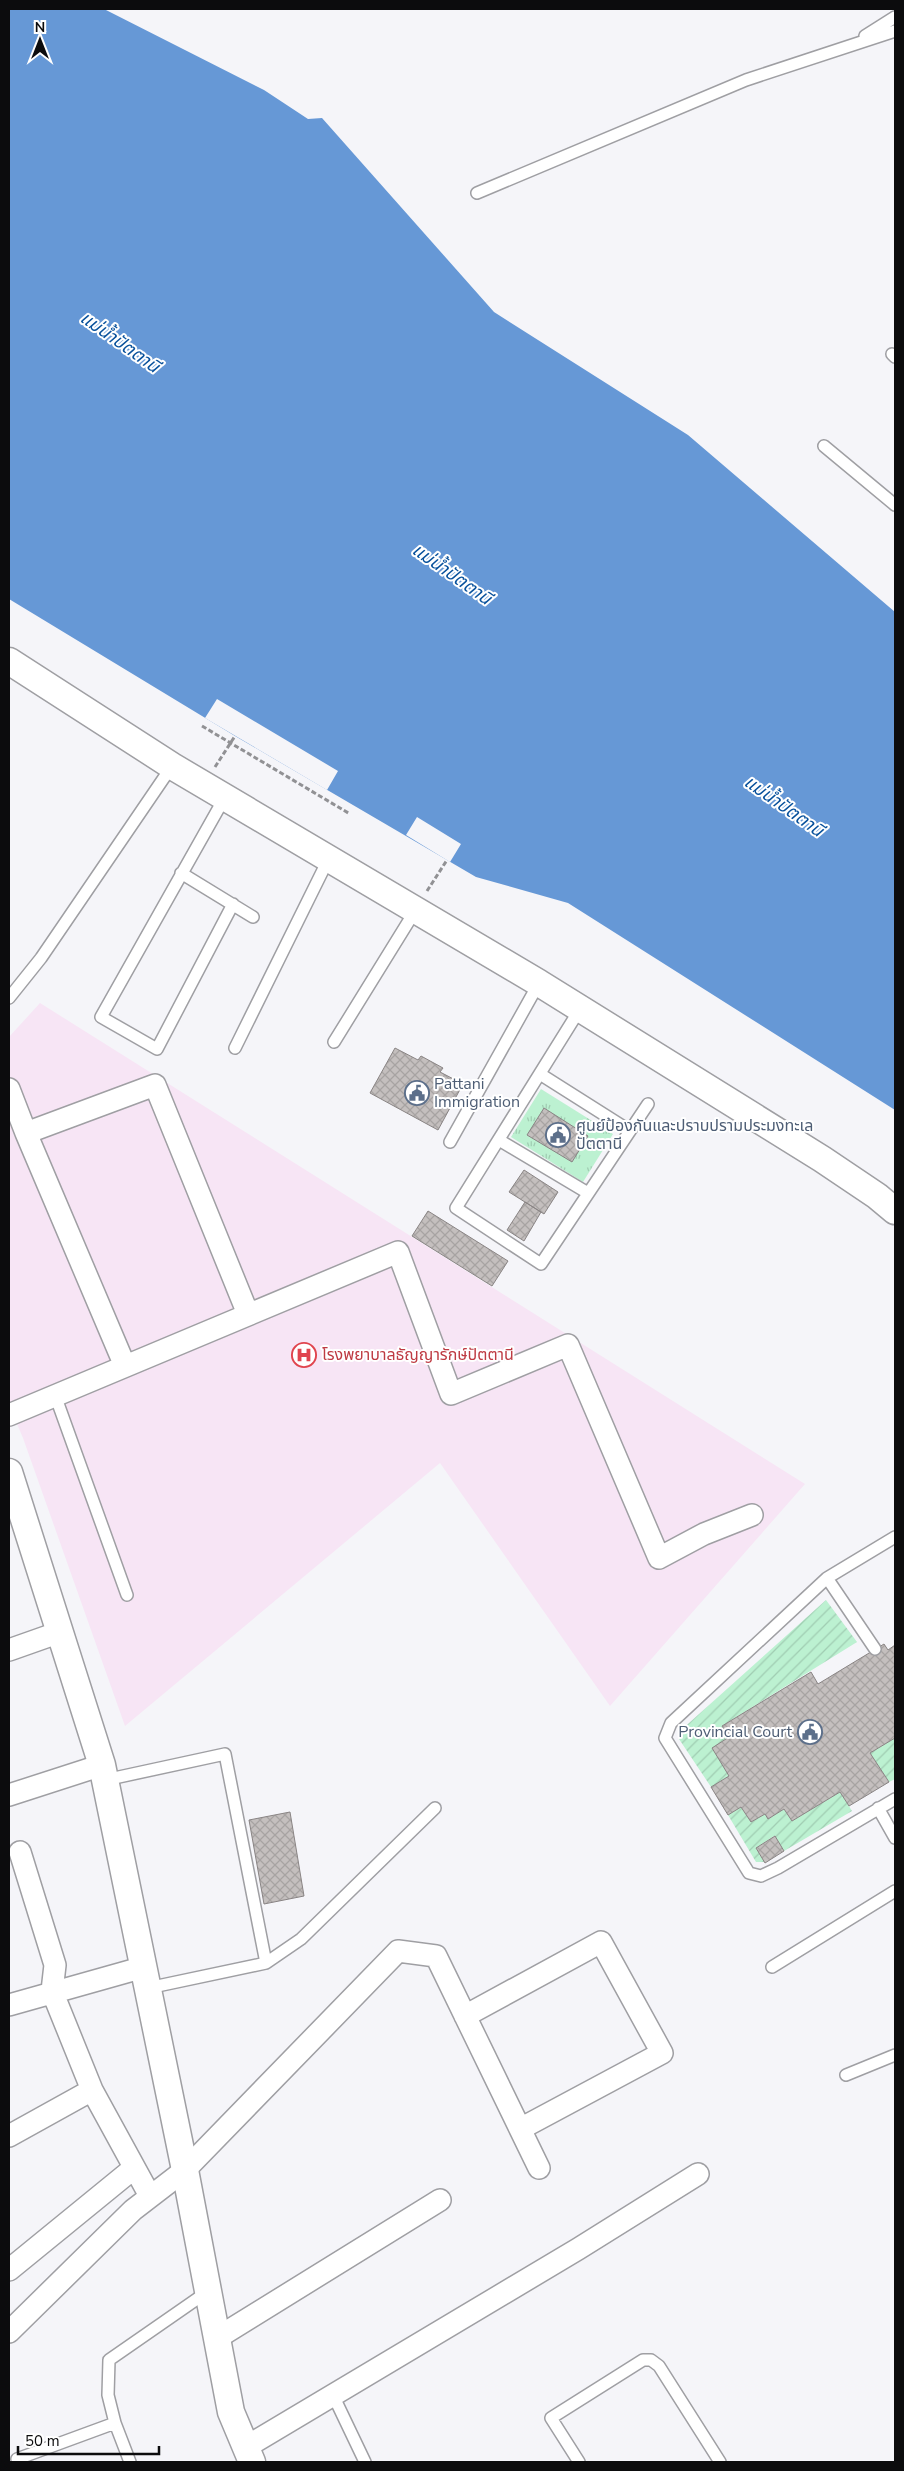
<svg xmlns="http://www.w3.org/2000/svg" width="904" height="2471" font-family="'Nunito Sans','Noto Sans Thai',sans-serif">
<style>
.medical{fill:#f7e5f5}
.grass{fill:url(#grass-tufts)}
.garden{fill:url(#garden-furrows)}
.water{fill:#6698d6}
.pier{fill:#f5f5f9}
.building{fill:url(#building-cross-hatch);stroke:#898484}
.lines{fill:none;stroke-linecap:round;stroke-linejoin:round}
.service-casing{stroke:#9f9fa3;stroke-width:14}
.minor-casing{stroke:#9f9fa3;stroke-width:24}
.tertiary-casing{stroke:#9f9fa3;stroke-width:29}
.path{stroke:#919194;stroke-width:3;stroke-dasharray:5 2.5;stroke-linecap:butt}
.service{stroke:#fff;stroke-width:11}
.minor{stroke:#fff;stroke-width:21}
.tertiary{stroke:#fff;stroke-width:26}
.labels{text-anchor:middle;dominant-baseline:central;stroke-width:4;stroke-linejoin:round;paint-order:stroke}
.service-label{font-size:16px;fill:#4e5e75;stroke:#fff;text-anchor:start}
.health-label{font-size:16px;fill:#be3a42;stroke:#fff;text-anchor:start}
.water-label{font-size:18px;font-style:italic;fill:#08519c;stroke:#fff}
</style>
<defs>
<pattern id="grass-tufts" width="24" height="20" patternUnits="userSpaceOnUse" patternTransform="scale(1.25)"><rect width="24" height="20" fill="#bcf1d1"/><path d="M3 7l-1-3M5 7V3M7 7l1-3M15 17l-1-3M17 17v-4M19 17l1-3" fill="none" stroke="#a0cdb2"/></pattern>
<pattern id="garden-furrows" width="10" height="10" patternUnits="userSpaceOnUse" patternTransform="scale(1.25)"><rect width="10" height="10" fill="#bcf1d1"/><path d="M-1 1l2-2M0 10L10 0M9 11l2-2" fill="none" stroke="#a0cdb2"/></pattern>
<pattern id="building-cross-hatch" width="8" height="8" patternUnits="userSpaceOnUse" patternTransform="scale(1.25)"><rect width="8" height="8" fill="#c4bfbe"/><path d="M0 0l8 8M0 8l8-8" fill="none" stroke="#a7a3a2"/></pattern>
</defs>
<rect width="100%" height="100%" fill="#f5f5f9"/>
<!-- medical -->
<path class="medical" d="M40,1003L805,1484L610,1706L440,1463L125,1726L23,1438L9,1405V1037Z"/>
<!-- grass -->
<path class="grass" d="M541,1089L613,1134L583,1182L511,1137Z"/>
<!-- garden -->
<path class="garden" d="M826,1600L857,1642L722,1726L729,1737V1776L711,1787L679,1739V1732Z
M895,1738V1779L889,1782L870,1753Z
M840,1792L852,1811L784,1851L774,1836L756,1848L765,1862H756L728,1815L741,1807L751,1822L765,1814L768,1819L784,1809L792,1821Z"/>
<!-- water -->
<path class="water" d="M9,9H104L264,90L308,119L322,118L494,312L688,435L895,612V1110L568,903L476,877L235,736L9,599Z"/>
<!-- pier -->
<path class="pier" d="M217,699L338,771L327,790L205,718Z
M417,817L461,844L450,862L406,835Z"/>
<!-- building -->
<path class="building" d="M395,1048L418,1060L421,1056L443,1068L440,1072L463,1084L438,1130L370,1093Z
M544,1108L588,1136L572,1162L527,1135Z
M524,1170L558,1192L544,1214L509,1192Z
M525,1202L541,1212L524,1241L507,1230Z
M428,1211L508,1261L492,1286L412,1236Z
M884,1644L888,1650L895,1645V1738L870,1753L889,1782L849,1806L840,1792L792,1821L784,1809L768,1819L765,1814L751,1822L741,1807L728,1815L711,1787L729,1776L712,1748L729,1737L722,1726L811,1672L818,1684Z
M290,1812L304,1896L264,1904L249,1820Z
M775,1836L784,1851L765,1863L756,1848Z"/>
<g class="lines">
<defs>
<path id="service" d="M865,36L895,17
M477,193L746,80L895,31
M892,354L895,357
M824,446L895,505
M225,797L101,1017L157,1049L233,904
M181,873L253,917
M9,998L41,958L172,766
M580,1009L456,1208L541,1264L648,1104
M334,1042L415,911
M235,1048L328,860
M540,1074L630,1131
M499,1140L588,1193
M450,1142L539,983
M55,1395L127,1595
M895,1537L827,1578L671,1723L665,1738L749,1873L761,1876L778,1868L895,1799
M827,1578L875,1649
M105,1780L225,1754L266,1963L148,1988
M878,1808L895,1838
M266,1963L301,1939L435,1808
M772,1967L895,1891
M846,2075L895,2055
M333,2395L365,2462
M17,2459L115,2423
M130,2462L115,2423L108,2395L109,2360L207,2292
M579,2462L551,2418L643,2360H651L659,2366L720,2462"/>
<path id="minor" d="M9,1089L26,1133
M125,1366L26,1133L155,1085L248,1314
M9,1415L398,1252L451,1394L568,1345L659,1558L704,1534L752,1515
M9,1650L60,1632
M9,1795L102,1765
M20,1852L55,1965L52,1991L92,2090L150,2196
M9,2005L144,1967
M465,2016L601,1942L662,2053L520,2129
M9,2136L92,2090
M9,2270L134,2168
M9,2332L133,2210L185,2170L398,1951L436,1956L539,2168
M217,2338L440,2200
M246,2447L578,2249L698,2174"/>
<path id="tertiary" d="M9,661L172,766L539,983L822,1159L877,1196L895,1211
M9,1472L102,1765L185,2170L231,2412L252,2462"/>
</defs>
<!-- service casing -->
<use href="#service" class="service-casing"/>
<!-- minor casing -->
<use href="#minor" class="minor-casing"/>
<!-- tertiary casing -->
<use href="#tertiary" class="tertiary-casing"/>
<!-- path -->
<path class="path" d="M202,726L350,814
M215,767L235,736
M427,891L447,860"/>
<!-- service -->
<use href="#service" class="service"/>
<!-- minor -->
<use href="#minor" class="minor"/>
<!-- tertiary -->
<use href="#tertiary" class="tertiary"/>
</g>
<!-- icons -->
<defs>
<symbol id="civic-ring" viewBox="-11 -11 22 22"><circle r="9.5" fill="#fff" stroke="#5c6f8a" stroke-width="1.5"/><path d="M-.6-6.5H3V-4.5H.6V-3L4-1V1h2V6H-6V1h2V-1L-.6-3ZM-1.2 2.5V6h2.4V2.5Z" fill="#5c6f8a"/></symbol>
<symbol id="hospital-ring" viewBox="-11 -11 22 22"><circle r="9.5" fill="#fff" stroke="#e0444e" stroke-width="1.5"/><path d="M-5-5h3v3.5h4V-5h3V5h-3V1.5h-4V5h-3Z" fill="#e0444e"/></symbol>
</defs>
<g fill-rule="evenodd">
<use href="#civic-ring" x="403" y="1079" width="28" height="28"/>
<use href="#civic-ring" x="544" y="1121" width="28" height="28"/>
<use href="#hospital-ring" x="290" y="1341" width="28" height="28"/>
<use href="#civic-ring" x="796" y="1718" width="28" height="28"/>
</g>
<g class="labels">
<!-- service labels -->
<g class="service-label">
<text x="434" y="1084">Pattani<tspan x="434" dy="18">Immigration</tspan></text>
<text x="576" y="1126">ศูนย์ป้องกันและปราบปรามประมงทะเล<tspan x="576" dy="18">ปัตตานี</tspan></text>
<text x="792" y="1732" text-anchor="end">Provincial Court</text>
</g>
<!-- health labels -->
<g class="health-label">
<text x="322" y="1355">โรงพยาบาลธัญญารักษ์ปัตตานี</text>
</g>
<!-- water labels -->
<g class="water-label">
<text transform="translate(120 342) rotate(35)">แม่น้ำปัตตานี</text>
<text transform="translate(452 574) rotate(35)">แม่น้ำปัตตานี</text>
<text transform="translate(784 806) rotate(35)">แม่น้ำปัตตานี</text>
</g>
</g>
<!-- border -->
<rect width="904" height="2471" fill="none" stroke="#0c0c0d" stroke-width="20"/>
<!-- north arrow -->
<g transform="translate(40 40)" stroke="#ffffff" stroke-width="4" paint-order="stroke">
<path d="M0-4L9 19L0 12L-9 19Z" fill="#0c0c0d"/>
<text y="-8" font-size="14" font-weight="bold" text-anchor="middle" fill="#0c0c0d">N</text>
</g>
<!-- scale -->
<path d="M18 2446v8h141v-8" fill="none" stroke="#0c0c0d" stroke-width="2.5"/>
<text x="25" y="2446" font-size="15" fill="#0c0c0d" stroke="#ffffff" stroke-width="4" paint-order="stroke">50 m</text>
</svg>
